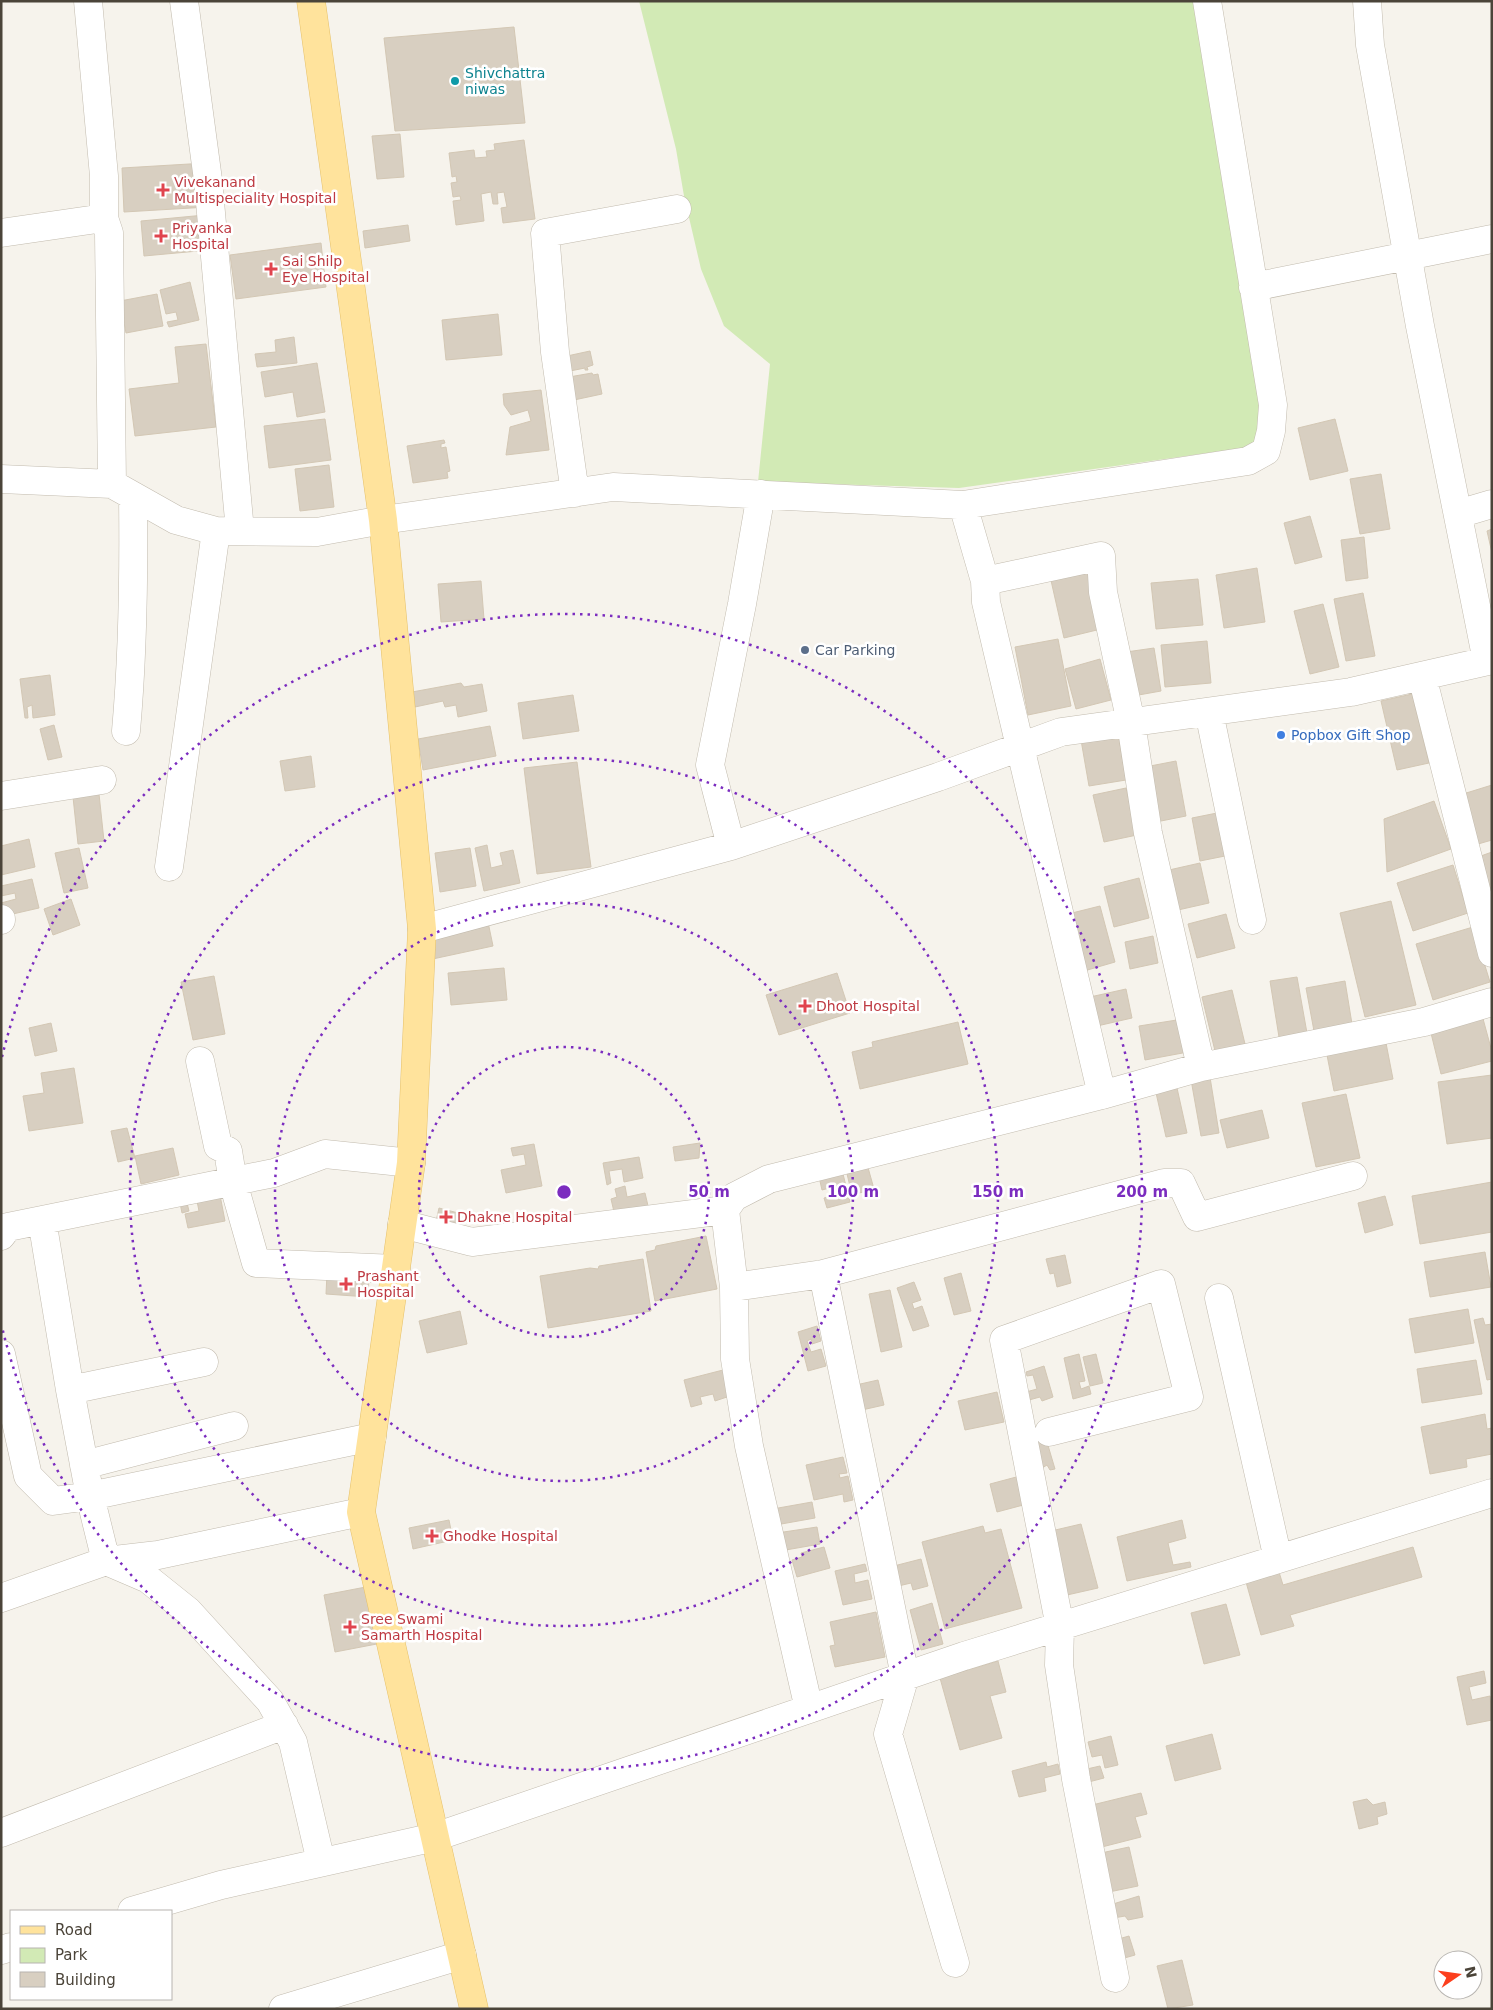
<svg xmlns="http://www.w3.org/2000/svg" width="1493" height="2010" font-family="'DejaVu Sans',sans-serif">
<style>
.green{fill:#d2eab5}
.building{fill:#d8cfc1;stroke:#d3c7b4}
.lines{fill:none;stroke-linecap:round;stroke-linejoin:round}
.minor-casing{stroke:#c2bbae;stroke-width:29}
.major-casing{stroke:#e6c16a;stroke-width:29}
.minor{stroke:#fff;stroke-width:28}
.major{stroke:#ffe39c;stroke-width:28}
.ring{fill:none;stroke:#7b2cbf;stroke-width:2.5;stroke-dasharray:2.5 5}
.culture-dot{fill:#0f9aa8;stroke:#fff;stroke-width:2}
.health-dot{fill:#e0444e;stroke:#fff;stroke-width:2}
.service-dot{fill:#5c6f8a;stroke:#fff;stroke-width:2}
.shop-dot{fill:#3f7fe0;stroke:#fff;stroke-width:2}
.labels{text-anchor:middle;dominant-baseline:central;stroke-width:5;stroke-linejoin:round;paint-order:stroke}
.culture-label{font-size:14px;fill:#0d838f;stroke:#fff;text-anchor:start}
.health-label{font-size:14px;fill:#be3a42;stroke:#fff;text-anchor:start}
.service-label{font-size:14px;fill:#4e5e75;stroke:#fff;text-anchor:start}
.shop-label{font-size:14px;fill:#366cbe;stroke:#fff;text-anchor:start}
.centre{fill:#7b2cbf;stroke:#fff;stroke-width:2.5}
.ring-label{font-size:15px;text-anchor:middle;font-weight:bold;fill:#7b2cbf;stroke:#fff;stroke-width:5;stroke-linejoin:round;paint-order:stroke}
</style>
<rect width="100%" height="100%" fill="#f6f3ec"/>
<!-- green -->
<path class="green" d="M639,1H1198L1264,434L1250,447L959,488L758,482L770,364L724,326L701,269L684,196L676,149Z"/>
<!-- building -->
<path class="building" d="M514,27L525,123L395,131L384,38Z
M400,134L404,177L377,179L372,136Z
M524,140L535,219L503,223L501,208L507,207L504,192L497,193L498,204H493L491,192L481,194L484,221L456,225L453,201L461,200L460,196L453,197L451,183L457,182L456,176L452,177L449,153L474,150L475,158L487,157L486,151L495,150L494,144Z
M206,163L208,207L124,212L122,168Z
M205,215L209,250L144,256L141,221Z
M408,225L410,241L365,248L363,231Z
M321,243L326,287L236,299L230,255Z
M190,282L199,320L169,327L167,322L178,320L176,312L166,314L160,290Z
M157,294L163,326L126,333L120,301Z
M498,314L502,355L446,360L442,320Z
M294,337L297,363L257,367L255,354L276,352L275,340Z
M206,344L216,427L135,436L129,389L179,383L175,347Z
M590,351L593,365L587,367L588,370H585V368L570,371L567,356Z
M317,363L325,412L297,417L293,392L265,397L261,372Z
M592,373L593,375L598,374L602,394L574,400L569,377Z
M541,390L549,450L506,455L510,427L531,421L528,410L511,415L504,405L503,394Z
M325,419L331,460L269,468L264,426Z
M1335,419L1348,471L1310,480L1298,428Z
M444,440L445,443L441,444V448L446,447L450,471L447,472L448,478L413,483L407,446Z
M329,465L334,507L300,511L295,469Z
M1381,474L1390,529L1360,534L1350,479Z
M1310,516L1322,557L1295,564L1284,523Z
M1492,529V553L1487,531Z
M1364,537L1368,578L1346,581L1341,540Z
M1088,568L1101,629L1064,638L1050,576Z
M1257,568L1265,622L1224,628L1216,575Z
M1198,579L1203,625L1156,629L1151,583Z
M481,581L484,619L441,622L438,584Z
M1363,593L1375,656L1346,661L1334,599Z
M1323,604L1339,667L1310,674L1294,611Z
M1058,639L1071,706L1028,715L1015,647Z
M1207,641L1211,683L1165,687L1161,645Z
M1154,648L1161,691L1133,696L1126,652Z
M1100,659L1111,700L1076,709L1065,669Z
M50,675L55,715L33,718L32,705L27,707L28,718H25L20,679Z
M461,683L464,687L482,684L487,711L458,717L456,705L445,707L443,701L415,707L412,692Z
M1412,694L1429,763L1397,770L1381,701Z
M573,695L579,731L523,739L518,703Z
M54,725L62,757L48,760L40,729Z
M490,726L496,756L423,770L418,739Z
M1118,733L1126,780L1089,786L1081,740Z
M311,756L315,787L285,791L280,761Z
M1176,761L1186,816L1156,822L1145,767Z
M577,762L591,867L537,874L524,768Z
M1492,785V840L1478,844L1463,794Z
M1126,788L1137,835L1104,842L1093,795Z
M99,794L104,841L78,844L73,797Z
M1434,801L1451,849L1387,872L1384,819Z
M1217,813L1225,856L1200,861L1192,818Z
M29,839L35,867L1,875V846Z
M487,845L491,868L503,865L500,853L513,850L520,883L484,891L475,848Z
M79,848L88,888L64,893L55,853Z
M470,848L476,886L440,892L435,853Z
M1492,852V898L1478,857Z
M1200,863L1209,903L1178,910L1169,870Z
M1453,865L1468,913L1413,931L1397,883Z
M1139,878L1149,918L1114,927L1104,887Z
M32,879L39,908L4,916L1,903L16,899L15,893L1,896V886Z
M71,899L80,925L53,935L44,909Z
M1391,901L1416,1005L1365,1017L1340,913Z
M1100,906L1115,962L1084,971L1068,914Z
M1226,914L1235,948L1197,958L1188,924Z
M488,922L493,946L428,960L423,935Z
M1473,927L1490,982L1433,1000L1416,944Z
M1153,936L1158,963L1130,969L1125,942Z
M504,968L507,1000L451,1005L448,973Z
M837,973L850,1013L779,1035L766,995Z
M214,976L225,1034L193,1040L181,982Z
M1297,977L1307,1033L1279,1037L1270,981Z
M1345,981L1352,1024L1314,1031L1306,988Z
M1126,989L1132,1018L1097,1026L1090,997Z
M1232,990L1245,1044L1215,1051L1202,997Z
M1482,1015L1492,1052V1061L1441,1074L1430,1029Z
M1183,1019L1188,1052L1145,1060L1139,1026Z
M958,1022L968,1064L860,1089L852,1052L873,1047L872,1042Z
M51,1023L57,1051L35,1056L29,1028Z
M1385,1038L1393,1079L1334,1091L1326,1050Z
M74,1068L83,1123L29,1131L23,1096L44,1093L41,1073Z
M1209,1071L1219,1133L1201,1136L1190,1074Z
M1492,1075V1138L1447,1144L1438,1082Z
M1175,1079L1187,1133L1166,1137L1154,1084Z
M1346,1094L1360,1158L1316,1167L1302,1103Z
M1262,1110L1269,1138L1227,1148L1220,1120Z
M127,1128L135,1158L118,1162L111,1131Z
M700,1143L699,1158L675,1161L673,1147Z
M534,1144L542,1186L506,1193L501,1170L526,1165L524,1154L513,1156L511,1148Z
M173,1148L179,1175L141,1184L135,1156Z
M639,1157L643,1178L624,1182L622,1169L609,1171L611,1183L607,1185L603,1163Z
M844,1161L867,1164L874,1189L852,1195Z
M840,1162L850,1202L827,1208L824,1198L842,1193L840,1185L822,1190L817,1168Z
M1492,1182V1232L1420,1244L1412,1196Z
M625,1186L627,1197L645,1193L649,1210L615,1216L611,1199L617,1197L615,1189Z
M219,1190L225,1221L188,1228L185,1214L199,1211L197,1201L187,1203L189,1211L182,1213L179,1198Z
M1385,1196L1393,1225L1365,1233L1358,1203Z
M439,1208L462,1214L457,1231L435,1226Z
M706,1236L717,1289L655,1301L646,1252L655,1250L656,1246Z
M1485,1252L1491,1287L1430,1297L1424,1262Z
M1065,1255L1071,1283L1057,1287L1054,1273L1050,1274L1046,1259Z
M643,1259L651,1311L548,1328L540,1276L590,1268L598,1269L599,1266Z
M961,1273L971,1311L954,1315L944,1278Z
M327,1274L369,1277L368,1297L326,1294Z
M914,1282L921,1300L912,1303L914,1309L922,1306L929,1326L913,1331L897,1288Z
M890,1290L902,1347L881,1352L869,1294Z
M1468,1309L1474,1343L1415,1353L1409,1319Z
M460,1311L467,1344L427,1353L419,1321Z
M1483,1318L1485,1325L1492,1324V1379L1487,1380L1474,1320Z
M817,1326L821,1341L812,1344L811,1339L807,1341L811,1352L821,1349L826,1366L808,1371L798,1332Z
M1079,1354L1085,1381L1079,1382L1081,1389L1089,1386L1091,1394L1073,1399L1064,1358Z
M1096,1354L1103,1383L1090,1386L1083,1357Z
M1476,1360L1482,1394L1422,1403L1417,1369Z
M1044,1366L1053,1397L1042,1401L1040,1397L1029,1400L1026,1392L1037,1389L1033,1375L1027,1376L1026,1372Z
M723,1370L730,1396L715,1401L713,1394L700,1397L702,1404L691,1407L684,1380Z
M878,1380L884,1405L853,1412L847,1387Z
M997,1392L1004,1422L965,1430L958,1401Z
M1485,1414L1487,1429L1492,1428V1454L1466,1459L1467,1467L1430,1474L1421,1427Z
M1044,1432L1055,1469L1050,1470L1047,1465L1034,1473L1025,1438Z
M843,1457L847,1473L839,1474L840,1478L848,1476L853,1500L844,1502L843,1494L814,1500L806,1465Z
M1020,1476L1027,1504L997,1512L990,1484Z
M812,1502L815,1518L770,1526L767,1510Z
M449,1520L453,1540L413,1549L409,1528Z
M1182,1520L1186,1538L1168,1543L1173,1565L1190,1562L1191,1567L1127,1581L1117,1537Z
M1081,1524L1098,1588L1067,1595L1051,1531Z
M983,1526L985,1533L1001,1529L1022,1608L945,1629L922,1542Z
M817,1527L820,1544L780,1551L777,1533Z
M824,1547L830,1568L797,1577L792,1560L802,1557L801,1553Z
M1413,1547L1422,1577L1290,1615L1294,1626L1261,1635L1246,1582L1279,1572L1283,1585Z
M921,1559L928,1586L913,1590L911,1583L890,1588L886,1568Z
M865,1564L867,1571L854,1574L855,1583L868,1580L872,1599L843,1605L835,1571Z
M371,1586L382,1643L335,1652L324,1595Z
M932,1603L943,1644L921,1650L910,1610Z
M1226,1604L1240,1655L1204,1664L1191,1613Z
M876,1612L885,1657L835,1667L830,1646L835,1645L830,1622Z
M998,1661L1006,1692L990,1696L1002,1738L960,1750L940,1678Z
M1484,1671L1486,1683L1469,1687L1472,1700L1490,1696L1492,1720L1467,1725L1457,1677Z
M1212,1734L1221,1769L1175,1781L1166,1746Z
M1111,1736L1118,1765L1105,1768L1102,1755L1092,1757L1088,1742Z
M1046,1762L1047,1767L1058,1764L1060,1774L1044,1778L1046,1791L1019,1797L1012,1771Z
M1100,1766L1104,1778L1081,1784L1078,1771Z
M1141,1793L1147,1814L1135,1817L1141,1837L1094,1849L1084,1807Z
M1367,1799L1373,1805L1385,1802L1387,1814L1377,1817L1378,1824L1359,1829L1353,1802Z
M1129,1847L1138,1886L1109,1892L1101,1853Z
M1139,1896L1143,1917L1128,1920L1125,1916L1108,1919L1113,1904Z
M1129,1936L1135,1955L1121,1959L1115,1940Z
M1182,1960L1193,2005L1168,2009L1157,1966Z"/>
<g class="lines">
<defs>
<path id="minor" d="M88,1L104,176V218L109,233L112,484
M184,1L208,180L240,531
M1367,1L1370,45L1420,326L1487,661
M1,233L104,218
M1253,287L1492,239
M1,479L112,484L176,520L216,531L317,532L383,520L613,487L963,505L1248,461L1266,451L1271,431L1273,405L1207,1
M575,493L555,352L545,233L677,209
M963,505L985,581L986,602L1102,1095
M1458,514L1492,504
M985,581L1101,556L1103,592L1131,723L1148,833L1201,1067
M1422,676L1492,953
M1209,712L1252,920
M126,731C133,653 134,575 133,496
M1,796L102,780
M731,846L710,765L742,604L761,494
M169,867L216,531
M1,919V920
M422,929L731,846L938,777L1061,732L1351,692L1492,660
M200,1061L218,1146L228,1151L233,1182L256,1263L396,1269
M42,1220L70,1390L90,1496L372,1437
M402,1224L472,1242L725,1210
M1,1236L8,1227L274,1173L325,1154L411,1163
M823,1274L905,1676L888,1734L955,1963
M734,1287L823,1274L1164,1183H1181L1197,1217L1353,1176
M1219,1298L1278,1559
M1,1354L28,1476L53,1501L90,1496L106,1561L148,1579L188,1611L270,1701L293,1742L321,1862
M70,1390L204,1362
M1049,1432L1189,1397L1161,1284L1004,1340L1060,1627L1059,1665L1076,1779L1115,1978
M84,1465L234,1426
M1,1598L106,1561L158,1555L361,1512
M809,1709L749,1446L735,1359L734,1287L725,1210L734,1197L769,1179L1102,1095L1201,1067L1424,1022L1492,1002
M1,1833L284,1725
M132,1911L221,1885L435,1837L964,1656L1492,1493
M1,1950L11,1947
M283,2009L462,1955"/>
<path id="major" d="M311,1L383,520L422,929L411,1163L361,1512L474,2009"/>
</defs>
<!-- minor casing -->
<use href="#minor" class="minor-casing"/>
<!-- major casing -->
<use href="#major" class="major-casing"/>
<!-- minor -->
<use href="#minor" class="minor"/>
<!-- major -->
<use href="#major" class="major"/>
</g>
<!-- distance rings -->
<g class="ring">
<circle cx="564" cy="1192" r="145"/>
<circle cx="564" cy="1192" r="289"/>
<circle cx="564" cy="1192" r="434"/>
<path d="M2 1057A578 578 0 1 1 2 1327"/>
</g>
<!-- markers -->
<circle class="culture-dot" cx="455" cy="81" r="5"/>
<g class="health-dot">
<path d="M160.5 182.5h5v5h5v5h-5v5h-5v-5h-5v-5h5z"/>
<path d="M158.5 228.5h5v5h5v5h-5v5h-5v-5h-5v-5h5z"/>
<path d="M268.5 261.5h5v5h5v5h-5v5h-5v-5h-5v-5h5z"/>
<path d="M802.5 998.5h5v5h5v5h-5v5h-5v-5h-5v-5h5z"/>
<path d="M443.5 1209.5h5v5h5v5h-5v5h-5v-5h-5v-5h5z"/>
<path d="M343.5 1276.5h5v5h5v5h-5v5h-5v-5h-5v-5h5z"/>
<path d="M429.5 1528.5h5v5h5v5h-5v5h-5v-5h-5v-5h5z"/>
<path d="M347.5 1619.5h5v5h5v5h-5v5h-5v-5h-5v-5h5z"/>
</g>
<circle class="service-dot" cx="805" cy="650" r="5"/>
<circle class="shop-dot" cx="1281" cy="735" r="5"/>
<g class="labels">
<!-- culture labels -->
<g class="culture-label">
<text x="465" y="73">Shivchattra<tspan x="465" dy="16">niwas</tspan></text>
</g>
<!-- health labels -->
<g class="health-label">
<text x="174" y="182">Vivekanand<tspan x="174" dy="16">Multispeciality Hospital</tspan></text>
<text x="172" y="228">Priyanka<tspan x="172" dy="16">Hospital</tspan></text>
<text x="282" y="261">Sai Shilp<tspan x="282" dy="16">Eye Hospital</tspan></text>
<text x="816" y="1006">Dhoot Hospital</text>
<text x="457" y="1217">Dhakne Hospital</text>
<text x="357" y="1276">Prashant<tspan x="357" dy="16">Hospital</tspan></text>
<text x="443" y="1536">Ghodke Hospital</text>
<text x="361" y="1619">Sree Swami<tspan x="361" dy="16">Samarth Hospital</tspan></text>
</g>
<!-- service labels -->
<g class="service-label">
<text x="815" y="650">Car Parking</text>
</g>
<!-- shop labels -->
<g class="shop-label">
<text x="1291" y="735">Popbox Gift Shop</text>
</g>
</g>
<circle cx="564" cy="1192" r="8" class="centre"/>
<g class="ring-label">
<text x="709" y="1197">50 m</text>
<text x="853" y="1197">100 m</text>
<text x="998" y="1197">150 m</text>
<text x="1142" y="1197">200 m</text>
</g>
<!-- border -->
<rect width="1493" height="2010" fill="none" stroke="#4b4439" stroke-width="5"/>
<!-- legend -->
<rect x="10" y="1910" width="162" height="90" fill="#ffffff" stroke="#b7b4b0"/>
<rect x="20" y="1926" width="25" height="8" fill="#ffe39c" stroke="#b7b4b0"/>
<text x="55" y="1935" font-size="15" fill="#4b4439">Road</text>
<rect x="20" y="1948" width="25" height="15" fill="#d2eab5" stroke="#b7b4b0"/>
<text x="55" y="1960" font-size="15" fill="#4b4439">Park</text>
<rect x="20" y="1972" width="25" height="15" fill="#d8cfc1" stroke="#b7b4b0"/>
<text x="55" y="1985" font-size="15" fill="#4b4439">Building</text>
<!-- north arrow -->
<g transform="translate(1458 1975) rotate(77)"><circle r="24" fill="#ffffff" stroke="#b7b4b0"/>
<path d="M0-4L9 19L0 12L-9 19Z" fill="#fc3f1d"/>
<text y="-8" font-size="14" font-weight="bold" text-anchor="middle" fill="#4b4439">N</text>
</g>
</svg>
